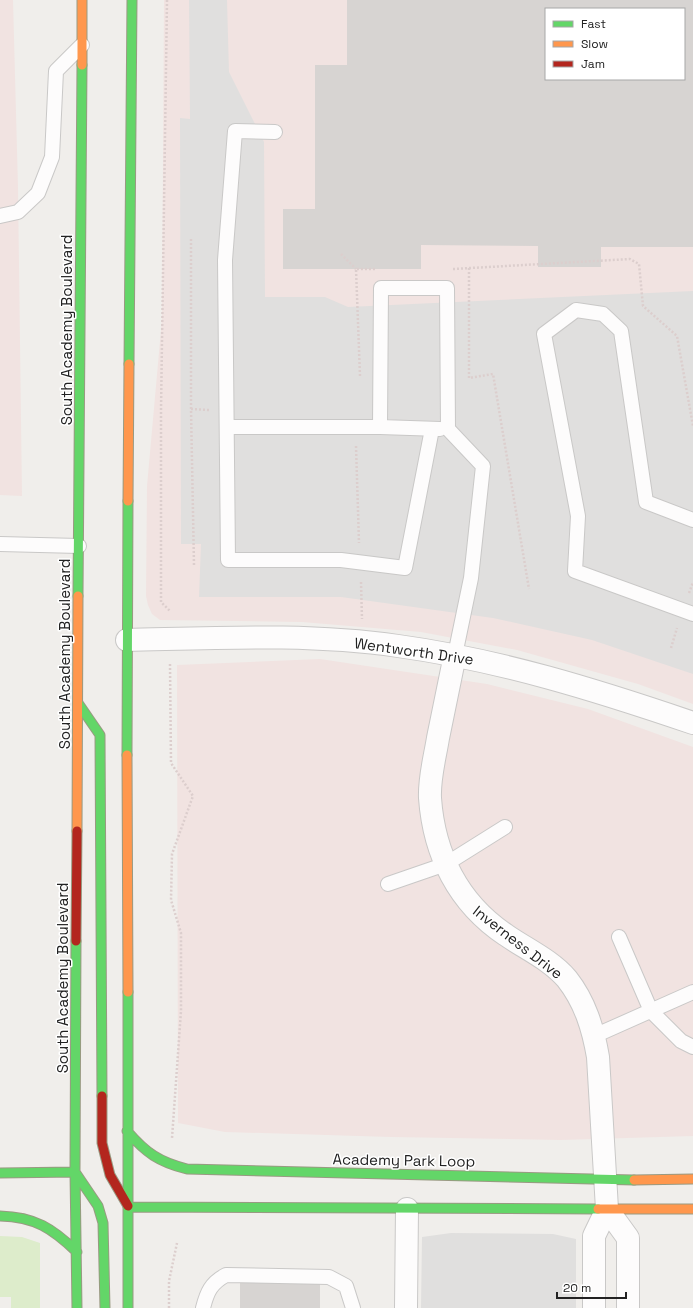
<svg xmlns="http://www.w3.org/2000/svg" width="693" height="1308" font-family="'Space Grotesk',sans-serif">
<style>
.commercial{fill:#f1e3e1;fill-rule:evenodd}
.grass{fill:#ddeccb}
.parking{fill:#e0dfde}
.building{fill:#d7d4d2;fill-rule:evenodd}
.lines{fill:none;stroke-linecap:round;stroke-linejoin:round}
.lane-casing{stroke:#c9c8c7;stroke-width:16}
.street-casing{stroke:#c9c8c7;stroke-width:24}
.fast-casing{stroke:#999a82;stroke-width:11}
.slow-casing{stroke:#999a82;stroke-width:11}
.jam-casing{stroke:#999a82;stroke-width:11}
.path{stroke:#dccecd;stroke-width:2.5;stroke-dasharray:2 2;stroke-linecap:butt}
.lane{stroke:#fdfcfc;stroke-width:14}
.street{stroke:#fdfcfc;stroke-width:22}
.fast{stroke:#63d668;stroke-width:9}
.slow{stroke:#ff974d;stroke-width:9}
.jam{stroke:#b3261e;stroke-width:9}
.labels{text-anchor:middle;dominant-baseline:central;stroke-width:3;stroke-linejoin:round;paint-order:stroke}
.street-label{font-size:15px;fill:#222;stroke:#fff}
</style>
<rect width="100%" height="100%" fill="#f0eeeb"/>
<!-- commercial -->
<path class="commercial" d="M0,0H13L18,188L22,496L0,495Z
M164,0H693V704L638,684L517,650L421,632L302,622L160,620L152,614L148,605L146,596L147,486L162,319ZM546,9H684V79H546Z
M320,659L487,684L588,709L693,747V1136L561,1140L391,1137L225,1132L178,1123L177,665Z"/>
<!-- grass -->
<path class="grass" d="M0,1236L22,1237L40,1243V1308H11V1297H0Z"/>
<!-- parking -->
<path class="parking" d="M189,0H227L229,72L264,142L265,297H325L348,307L693,291V674L592,640L493,618L341,597H199L201,544H181L180,118L190,119Z
M451,1233L553,1234L576,1239V1308H421L422,1237Z"/>
<!-- building -->
<path class="building" d="M347,0H693V247H601V267H538V246L421,245V269H283V209H315V65H347ZM546,9H684V79H546Z
M240,1283H320V1308H240Z"/>
<g class="lines">
<defs>
<path id="lane" d="M275,132L235,131L225,260L228,560H341L405,568L432,429
M0,216L18,212L38,193L52,157L56,71L82,45
M227,427H380L440,429
M380,427L381,288H447L448,429L483,466L471,578L455,655
M693,520L646,502L621,331L603,314L576,310L544,334L578,516L575,571L693,614
M0,544L79,546
M388,884L446,864L505,827
M619,937L651,1011L681,1041L693,1047
M594,1036L693,992
M203,1308C207,1292 211,1283 226,1275L329,1277L346,1286L353,1308"/>
<path id="street" d="M127,640C217,638 309,633 398,646C500,660 596,690 693,723
M455,655C449,683 444,710 438,738C435,757 429,778 430,798C434,854 458,903 506,935C526,949 551,960 567,979C585,1002 593,1028 598,1057L607,1209L594,1236V1308
M607,1209L628,1238V1308
M406,1308L407,1209"/>
<path id="fast" d="M129,364L132,0
M78,596L82,65
M78,703L100,735L102,1096
M127,755L128,501
M76,941L75,1172L77,1308
M128,992V1308
M127,1131C146,1153 159,1162 187,1169L634,1180
M75,1172L98,1206L103,1223L105,1308
M0,1173L75,1172
M129,1207L598,1209
M0,1216C35,1217 52,1228 77,1252"/>
<path id="slow" d="M82,65V0
M128,501L129,364
M127,755L128,992
M77,831L78,596
M634,1180L693,1179
M598,1209H693"/>
<path id="jam" d="M76,941L77,831
M102,1096V1143L110,1175L128,1206"/>
</defs>
<!-- lane casing -->
<use href="#lane" class="lane-casing"/>
<!-- street casing -->
<use href="#street" class="street-casing"/>
<!-- fast casing -->
<use href="#fast" class="fast-casing"/>
<!-- slow casing -->
<use href="#slow" class="slow-casing"/>
<!-- jam casing -->
<use href="#jam" class="jam-casing"/>
<!-- path -->
<path class="path" d="M167,0L161,410V602L170,611
M191,239V409L194,565
M341,254L356,269
M469,268V378L493,374L529,589
M453,269L630,259L639,264L643,306L677,336L693,426
M360,376L356,269H376
M191,409L209,410
M356,446L359,543
M361,582L362,619
M689,593L693,582
M671,648L677,628
M170,664L171,763L193,796L172,854L171,900L181,933V1011L172,1138
M169,1308V1281L177,1243"/>
<!-- lane -->
<use href="#lane" class="lane"/>
<!-- street -->
<use href="#street" class="street"/>
<!-- fast -->
<use href="#fast" class="fast"/>
<!-- slow -->
<use href="#slow" class="slow"/>
<!-- jam -->
<use href="#jam" class="jam"/>
</g>
<g class="labels">
<!-- street labels -->
<g class="street-label">
<text transform="translate(66 330) rotate(-90)">South Academy Boulevard</text>
<text transform="translate(414 651) rotate(8)">Wentworth Drive</text>
<text transform="translate(64 654) rotate(-90)">South Academy Boulevard</text>
<text transform="translate(518 942) rotate(38)">Inverness Drive</text>
<text transform="translate(62 978) rotate(-90)">South Academy Boulevard</text>
<text transform="translate(404 1160) rotate(1)">Academy Park Loop</text>
</g>
</g>
<!-- legend -->
<rect x="545" y="8" width="140" height="72" fill="#ffffff" stroke="#a7a7a7"/>
<rect x="553" y="21" width="20" height="6" fill="#63d668" stroke="#a7a7a7"/>
<text x="581" y="28" font-size="12" fill="#222222">Fast</text>
<rect x="553" y="41" width="20" height="6" fill="#ff974d" stroke="#a7a7a7"/>
<text x="581" y="48" font-size="12" fill="#222222">Slow</text>
<rect x="553" y="61" width="20" height="6" fill="#b3261e" stroke="#a7a7a7"/>
<text x="581" y="68" font-size="12" fill="#222222">Jam</text>
<!-- scale -->
<path d="M557 1292v6h69v-6" fill="none" stroke="#222222" stroke-width="2"/>
<text x="563" y="1292" font-size="12" fill="#222222" stroke="#ffffff" stroke-width="3" paint-order="stroke">20 m</text>
</svg>
